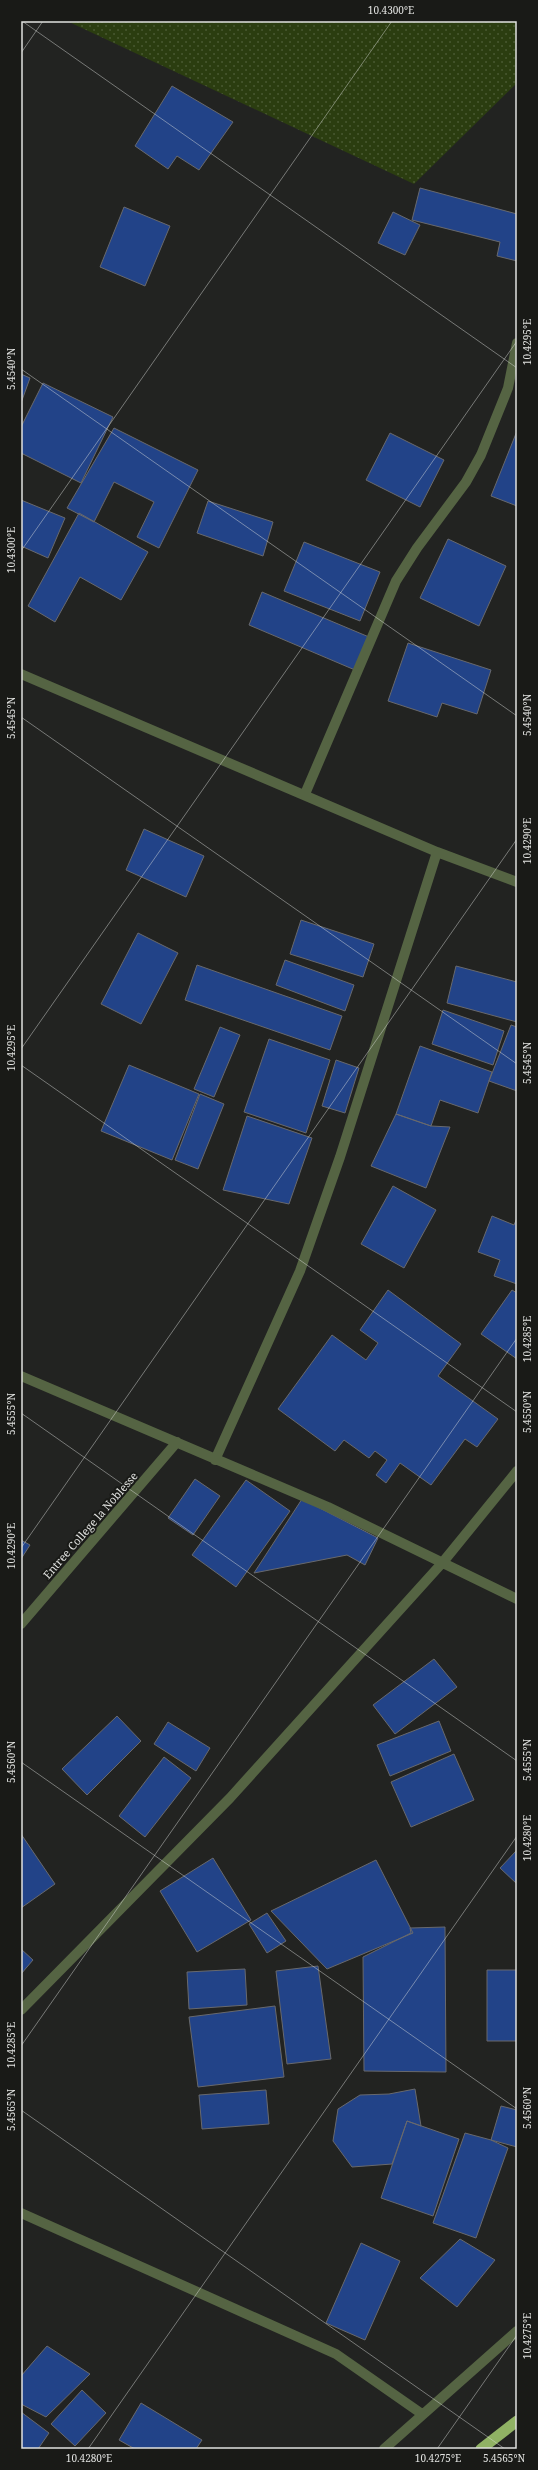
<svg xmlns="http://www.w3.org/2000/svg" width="538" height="2470" font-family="'Noto Serif',serif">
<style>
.grass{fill:url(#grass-dots)}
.building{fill:#224388;stroke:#68696d}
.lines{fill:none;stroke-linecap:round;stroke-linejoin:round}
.minor{stroke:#556443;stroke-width:10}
.trunk{stroke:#90b264;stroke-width:11}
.ticks{fill:none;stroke:#e1e2e0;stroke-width:1;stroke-opacity:0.45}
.labels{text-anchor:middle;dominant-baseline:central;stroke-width:4;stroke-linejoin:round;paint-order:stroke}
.street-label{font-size:11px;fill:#e1e2e0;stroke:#191a17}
.neatline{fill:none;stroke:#e1e2e0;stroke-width:1.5}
.ticks-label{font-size:10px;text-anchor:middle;fill:#e1e2e0}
</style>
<defs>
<pattern id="grass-dots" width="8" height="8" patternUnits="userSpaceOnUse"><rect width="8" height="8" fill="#2b3d10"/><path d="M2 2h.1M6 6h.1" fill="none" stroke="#495932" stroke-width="1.8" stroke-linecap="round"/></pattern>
</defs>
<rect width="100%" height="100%" fill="#222321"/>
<!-- grass -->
<path class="grass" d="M67,21H517V83L414,184Z"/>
<!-- building -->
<path class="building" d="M172,86L233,122L199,170L177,156L168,169L135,146Z
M420,188L517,214V261L497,256L500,242L412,220Z
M124,207L170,226L145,286L100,267Z
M393,212L420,225L405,255L378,243Z
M21,374L30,378L21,403Z
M43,383L113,417L81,483L21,453V427Z
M114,428L198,470L159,548L137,537L154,502L114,482L94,522L67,508Z
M517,431V506L491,496Z
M390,433L444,460L420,507L366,480Z
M21,500L65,518L48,558L21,546Z
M208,501L273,522L263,556L197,533Z
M79,513L148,552L121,600L80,577L55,622L28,606Z
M448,539L506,566L479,626L420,598Z
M304,542L380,572L360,621L284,591Z
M262,592L369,637L355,670L249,625Z
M408,643L491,670L477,714L442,703L437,717L388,701Z
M144,829L204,856L186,897L126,870Z
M301,920L374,944L363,977L290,954Z
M138,933L178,953L141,1024L101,1004Z
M285,960L354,985L345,1011L276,985Z
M197,965L342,1016L330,1050L185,1000Z
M456,966L517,982V1022L447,1003Z
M443,1010L504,1031L493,1065L432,1044Z
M511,1025L517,1027V1091L489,1081Z
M220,1027L240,1035L214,1097L194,1089Z
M269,1039L330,1060L306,1133L244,1112Z
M420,1046L492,1072L478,1113L440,1100L431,1126L396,1114Z
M336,1060L359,1068L345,1113L322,1106Z
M129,1065L199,1094L172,1160L101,1131Z
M200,1094L224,1104L198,1169L175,1160Z
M396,1114L431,1126L450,1127L426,1188L371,1166Z
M247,1116L312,1138L289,1204L223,1190Z
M393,1186L436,1210L404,1268L361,1244Z
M492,1216L514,1225L517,1218V1284L494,1276L500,1260L478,1252Z
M388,1290L461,1344L438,1376L498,1419L477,1447L465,1439L431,1485L400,1463L386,1483L376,1475L387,1460L375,1451L369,1458L344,1440L335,1451L278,1409L332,1335L366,1360L378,1343L360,1330Z
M512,1290L517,1293V1359L481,1334Z
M195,1479L220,1496L193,1535L168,1518Z
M246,1480L290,1511L236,1587L192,1555Z
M302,1499L378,1538L365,1565L347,1555L254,1573Z
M21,1540L30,1545L21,1559Z
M434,1659L457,1687L395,1734L373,1705Z
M117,1716L141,1741L87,1795L62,1769Z
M439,1721L451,1751L390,1776L377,1745Z
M168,1722L210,1748L196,1771L154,1744Z
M454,1754L474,1800L411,1827L391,1782Z
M164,1757L191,1778L145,1837L119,1816Z
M21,1834L55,1884L21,1908Z
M517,1850V1884L500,1868Z
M213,1858L251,1920L197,1952L160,1891Z
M376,1860L413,1933L327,1969L271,1911Z
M267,1913L286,1941L267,1953L249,1924Z
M445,1927L446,2072L364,2071L363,1957L411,1933L410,1928Z
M21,1949L33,1960L21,1974Z
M318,1966L331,2059L287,2064L276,1971Z
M245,1969L247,2005L189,2009L187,1972Z
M487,1970H517V2041H487Z
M275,2006L284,2077L198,2087L189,2017Z
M415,2089L421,2126L407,2121L392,2164L352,2167L333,2141L338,2109L360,2095L389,2094Z
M266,2090L269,2124L202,2129L199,2095Z
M501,2106L517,2110V2147L491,2140Z
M407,2121L459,2139L433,2216L381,2198Z
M465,2133L491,2140L508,2148L476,2238L433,2223Z
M460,2239L495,2260L457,2307L420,2278Z
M361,2243L400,2261L365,2340L326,2323Z
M47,2346L90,2374L46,2417L21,2404V2376Z
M82,2390L106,2413L75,2446L51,2424Z
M141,2403L202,2440L196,2449H135L119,2440Z
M21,2412L49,2433L38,2449H21Z"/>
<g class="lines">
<!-- minor -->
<path class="minor" d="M21,674L437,852L517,882
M305,794L396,581L417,548L466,482L481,455L508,388L517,343
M21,1376L328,1507L517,1599
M215,1460L300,1271L340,1157L437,852
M21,1624L177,1442
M21,2010L230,1798L443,1562L517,1471
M21,2213L336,2354L422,2414
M384,2449L517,2331"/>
<!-- trunk -->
<path class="trunk" d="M481,2449L517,2421"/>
</g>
<!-- ticks -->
<path class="ticks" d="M22,21L517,368M21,53L43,21M21,369L517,716M21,551L392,21M21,717L517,1064M21,1049L517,341M21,1065L517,1412M21,1413L517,1761M21,1548L517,839M21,1762L517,2109M21,2046L517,1338M21,2110L505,2449M88,2449L517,1836M437,2449L517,2335"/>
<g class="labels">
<!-- street labels -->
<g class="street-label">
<text transform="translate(90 1525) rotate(-49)">Entree College la Noblesse</text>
</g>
</g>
<!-- border -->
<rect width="538" height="2470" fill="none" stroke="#191a17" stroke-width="44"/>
<rect x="22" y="22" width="494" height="2426" class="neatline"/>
<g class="ticks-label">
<text x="391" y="14">10.4300°E</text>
<text transform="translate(527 342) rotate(-90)" y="4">10.4295°E</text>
<text transform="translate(11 369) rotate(-90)" y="4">5.4540°N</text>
<text transform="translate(11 550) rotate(-90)" y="4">10.4300°E</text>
<text transform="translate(527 715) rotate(-90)" y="4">5.4540°N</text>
<text transform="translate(11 718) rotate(-90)" y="4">5.4545°N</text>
<text transform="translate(527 841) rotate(-90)" y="4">10.4290°E</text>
<text transform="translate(11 1048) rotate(-90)" y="4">10.4295°E</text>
<text transform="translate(527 1063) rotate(-90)" y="4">5.4545°N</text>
<text transform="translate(527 1339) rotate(-90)" y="4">10.4285°E</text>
<text transform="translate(527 1412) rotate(-90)" y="4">5.4550°N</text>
<text transform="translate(11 1414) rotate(-90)" y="4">5.4555°N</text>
<text transform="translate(11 1546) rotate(-90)" y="4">10.4290°E</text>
<text transform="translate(527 1760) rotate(-90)" y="4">5.4555°N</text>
<text transform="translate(11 1762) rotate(-90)" y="4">5.4560°N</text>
<text transform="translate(527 1838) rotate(-90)" y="4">10.4280°E</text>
<text transform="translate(11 2045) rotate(-90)" y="4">10.4285°E</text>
<text transform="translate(527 2108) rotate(-90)" y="4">5.4560°N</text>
<text transform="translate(11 2110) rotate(-90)" y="4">5.4565°N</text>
<text transform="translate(527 2336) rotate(-90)" y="4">10.4275°E</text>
<text x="89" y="2462">10.4280°E</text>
<text x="438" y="2462">10.4275°E</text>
<text x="504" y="2462">5.4565°N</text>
</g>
</svg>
